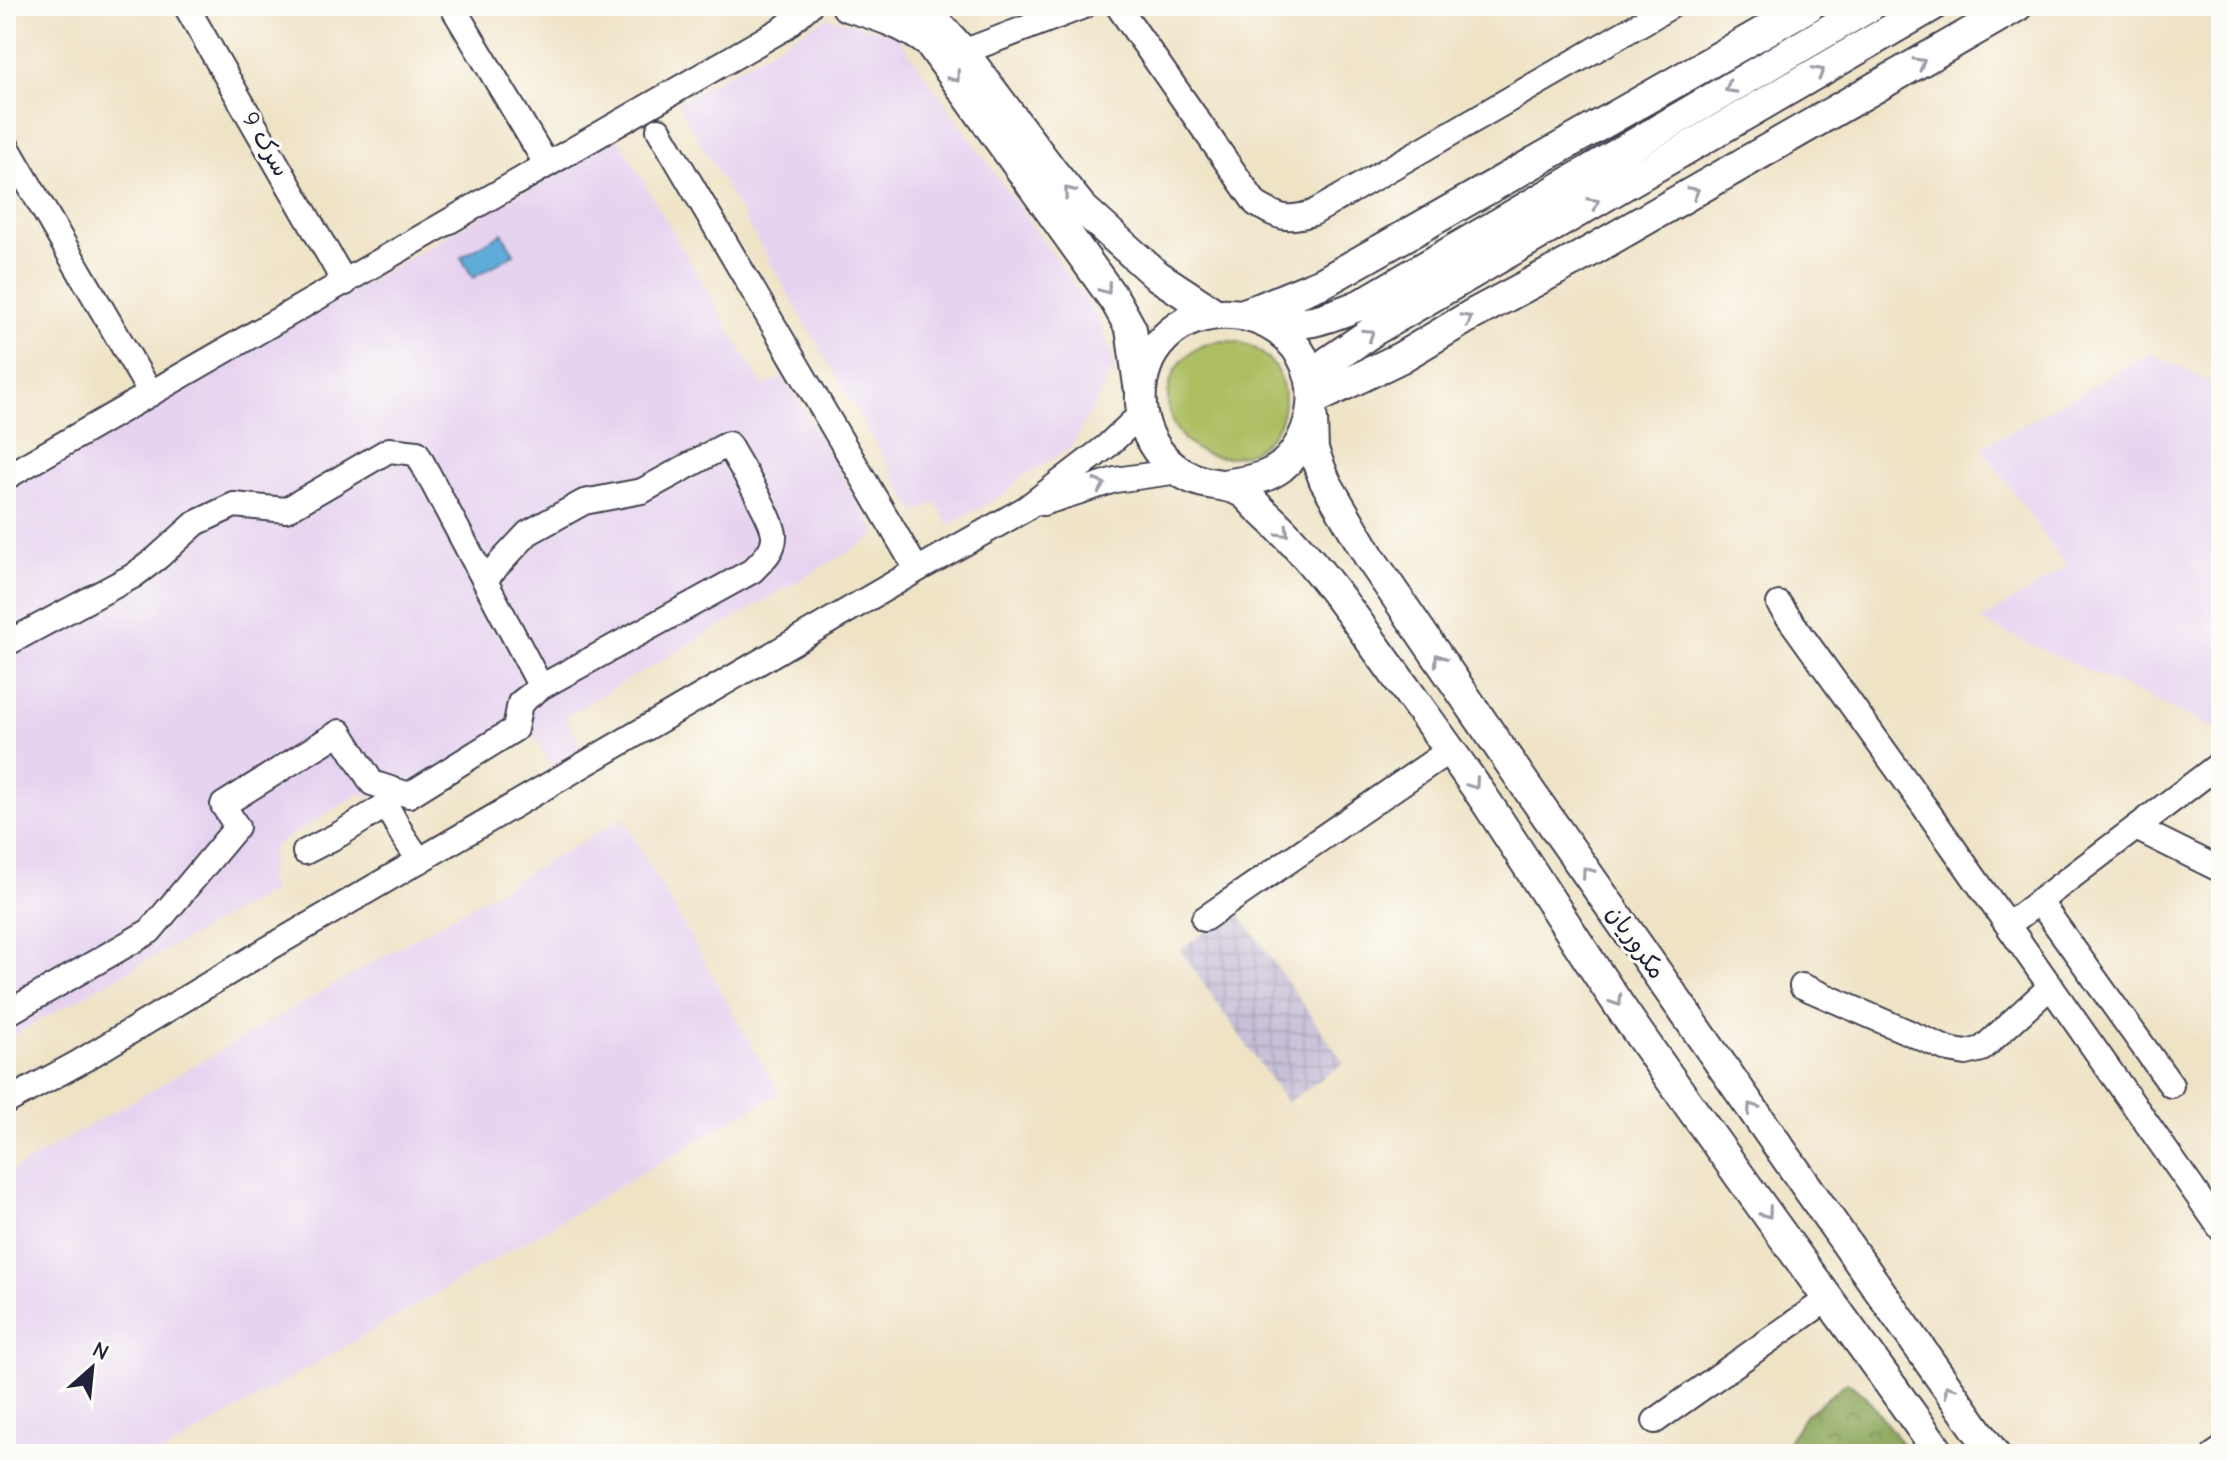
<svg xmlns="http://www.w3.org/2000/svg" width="2227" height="1460" font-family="'Comic Neue','Playpen Sans Arabic',sans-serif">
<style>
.built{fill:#e6d3f0}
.industrial{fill:url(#industrial-grid)}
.green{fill:#adbe62;stroke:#68704e;stroke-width:2}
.forest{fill:url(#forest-crowns);stroke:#56644a;stroke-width:2}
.water{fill:#61acd9;stroke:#42678a;stroke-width:2}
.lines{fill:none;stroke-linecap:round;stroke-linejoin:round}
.minor-casing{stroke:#413f50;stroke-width:28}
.major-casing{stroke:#413f50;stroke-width:34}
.minor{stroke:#fff;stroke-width:24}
.major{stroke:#fff;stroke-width:30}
.oneway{stroke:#9c9ca7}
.labels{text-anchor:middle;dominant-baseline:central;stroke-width:6;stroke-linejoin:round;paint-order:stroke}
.street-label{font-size:24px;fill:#22223b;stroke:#fdfcf7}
</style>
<defs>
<pattern id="industrial-grid" width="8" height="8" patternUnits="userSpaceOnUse" patternTransform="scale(2)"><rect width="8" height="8" fill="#c8c0d8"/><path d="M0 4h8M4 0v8" fill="none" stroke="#aca5ba"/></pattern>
<pattern id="forest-crowns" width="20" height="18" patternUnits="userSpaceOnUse" patternTransform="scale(2)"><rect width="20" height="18" fill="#8aa558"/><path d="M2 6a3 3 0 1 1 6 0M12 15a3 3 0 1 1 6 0" fill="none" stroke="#70864a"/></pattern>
</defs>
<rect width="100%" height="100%" fill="#fdfcf7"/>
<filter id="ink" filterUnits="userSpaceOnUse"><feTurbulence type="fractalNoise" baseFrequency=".0125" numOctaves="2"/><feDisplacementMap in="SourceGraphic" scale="16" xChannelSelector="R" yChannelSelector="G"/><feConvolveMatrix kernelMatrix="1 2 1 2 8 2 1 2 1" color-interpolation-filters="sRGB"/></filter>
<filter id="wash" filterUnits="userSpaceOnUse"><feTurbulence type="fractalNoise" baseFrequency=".006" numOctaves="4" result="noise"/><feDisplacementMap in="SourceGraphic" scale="32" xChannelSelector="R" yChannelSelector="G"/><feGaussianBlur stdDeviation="1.8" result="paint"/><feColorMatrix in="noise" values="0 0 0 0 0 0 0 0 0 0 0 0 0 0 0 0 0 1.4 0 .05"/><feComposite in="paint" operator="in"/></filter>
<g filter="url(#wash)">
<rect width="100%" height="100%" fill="#efe3c6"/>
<!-- built -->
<path class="built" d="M827,17L897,35L1100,321L1115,367L1070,449L1020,478L1007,493L949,525L936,502L916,513L677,103Z
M618,137L763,387L783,376L877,535L566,716L583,750L552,768L533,734L400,812L395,804L360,793L273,847L269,884L273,891L6,1039V490Z
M2151,353L2221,387V731L1980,621L2067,567L1982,448Z
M623,818L779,1093L161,1454H6V1174Z"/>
<!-- industrial -->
<path class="industrial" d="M1237,910L1344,1063L1287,1103L1180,950Z"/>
<!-- green -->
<path class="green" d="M1168 399a58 58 0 1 1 116 0a58 58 0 1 1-116 0Z"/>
<!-- forest -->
<path class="forest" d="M1847,1382L1866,1397L1910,1454H1798L1789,1439L1806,1415Z"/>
<!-- water -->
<path class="water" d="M502,233L514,254L473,278L461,257Z"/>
</g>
<g filter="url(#ink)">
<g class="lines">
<defs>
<path id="minor" d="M186,6L345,283
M452,6L547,165
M1118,6L1256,204C1280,218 1286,221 1313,213L1671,6
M963,52L1084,6
M659,130L917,570
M6,145L151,394
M6,477L784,28L809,6
M1043,503L1115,480L1179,471
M1779,604L1926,809L2221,1229
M6,644L133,576L157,558L196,523L234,505L286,510L389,450L417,453L541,687
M2136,828L2221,870
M305,852L340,834L386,805L403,836L420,861
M2039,901L2171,1085
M1204,919L1450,750
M2008,925L2221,763
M1802,986L1949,1050L1966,1053L1982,1049L2051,986
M6,1014L150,931L237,827L223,805L340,732L372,783L409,795L515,729L520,703L541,687L752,571C762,561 775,550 774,535C773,518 738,462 728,444L642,491L584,502L528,533L485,579
M6,1102L78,1063L266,950L917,570L1025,509L1107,446L1141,414
M1655,1421L1829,1298
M2215,1454L2221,1450"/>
<path id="major" d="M847,6C878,15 905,24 930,43L1116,302L1131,329L1139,385
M912,6L935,21L963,52L1052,171L1082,208L1155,274L1214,313
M1244,314L1261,308L1324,282L1809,6
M1266,322C1306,327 1324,319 1360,305L1870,6
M1312,385L1328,362L1376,329L1932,6
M1313,400L1400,358L1470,316L1582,256L2017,6
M1312,419L1313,450L1325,481L1370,558L1526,786L1994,1454
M1223,485C1243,482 1264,480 1281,467C1292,458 1301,444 1306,431C1334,357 1267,295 1194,319C1173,326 1153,346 1146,367C1130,413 1152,466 1200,481C1213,485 1229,484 1242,492C1249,496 1255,505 1261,510C1303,548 1336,592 1369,638C1408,693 1449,747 1487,803C1534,874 1579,947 1627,1017C1729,1164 1836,1308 1940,1454"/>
</defs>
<!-- minor casing -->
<use href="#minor" class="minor-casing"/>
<!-- major casing -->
<use href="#major" class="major-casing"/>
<!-- minor -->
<use href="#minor" class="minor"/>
<!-- major -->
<use href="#major" class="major"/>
</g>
<!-- one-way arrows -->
<defs><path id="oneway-chevron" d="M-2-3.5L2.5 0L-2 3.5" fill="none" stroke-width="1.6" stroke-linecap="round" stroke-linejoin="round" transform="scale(2)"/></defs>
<g class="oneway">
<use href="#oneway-chevron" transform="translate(1920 63) rotate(-30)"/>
<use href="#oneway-chevron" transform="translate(1819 72) rotate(-30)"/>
<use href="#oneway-chevron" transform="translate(955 77) rotate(54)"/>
<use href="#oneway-chevron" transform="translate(1730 88) rotate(150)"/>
<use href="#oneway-chevron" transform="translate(1069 192) rotate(-130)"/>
<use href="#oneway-chevron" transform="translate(1694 192) rotate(-30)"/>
<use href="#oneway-chevron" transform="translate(1594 203) rotate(-30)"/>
<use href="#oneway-chevron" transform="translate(1106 289) rotate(55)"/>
<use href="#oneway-chevron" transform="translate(1467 319) rotate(-30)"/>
<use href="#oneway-chevron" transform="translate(1369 334) rotate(-33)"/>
<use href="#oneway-chevron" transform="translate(1100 485) rotate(-18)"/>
<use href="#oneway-chevron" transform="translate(1284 532) rotate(45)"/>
<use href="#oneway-chevron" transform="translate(1439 659) rotate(-124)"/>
<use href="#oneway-chevron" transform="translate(1474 784) rotate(55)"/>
<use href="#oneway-chevron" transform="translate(1587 872) rotate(-125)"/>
<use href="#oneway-chevron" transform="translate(1617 1001) rotate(57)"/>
<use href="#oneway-chevron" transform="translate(1752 1108) rotate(-125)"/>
<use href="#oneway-chevron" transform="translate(1767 1213) rotate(54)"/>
<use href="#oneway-chevron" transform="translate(1949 1390) rotate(-125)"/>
</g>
</g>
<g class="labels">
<!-- street labels -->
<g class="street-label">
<text transform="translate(266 144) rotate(60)">سرک 9</text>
<text transform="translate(1636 942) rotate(55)">مکروریان</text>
</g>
</g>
<!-- margin -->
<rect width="2227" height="1460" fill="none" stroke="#fdfcf7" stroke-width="32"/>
<!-- north arrow -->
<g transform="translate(92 1368) rotate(27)" stroke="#fdfcf7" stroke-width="6" paint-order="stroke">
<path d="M0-6L14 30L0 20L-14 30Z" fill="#22223b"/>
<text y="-12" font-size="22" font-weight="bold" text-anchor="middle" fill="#22223b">N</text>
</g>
</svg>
